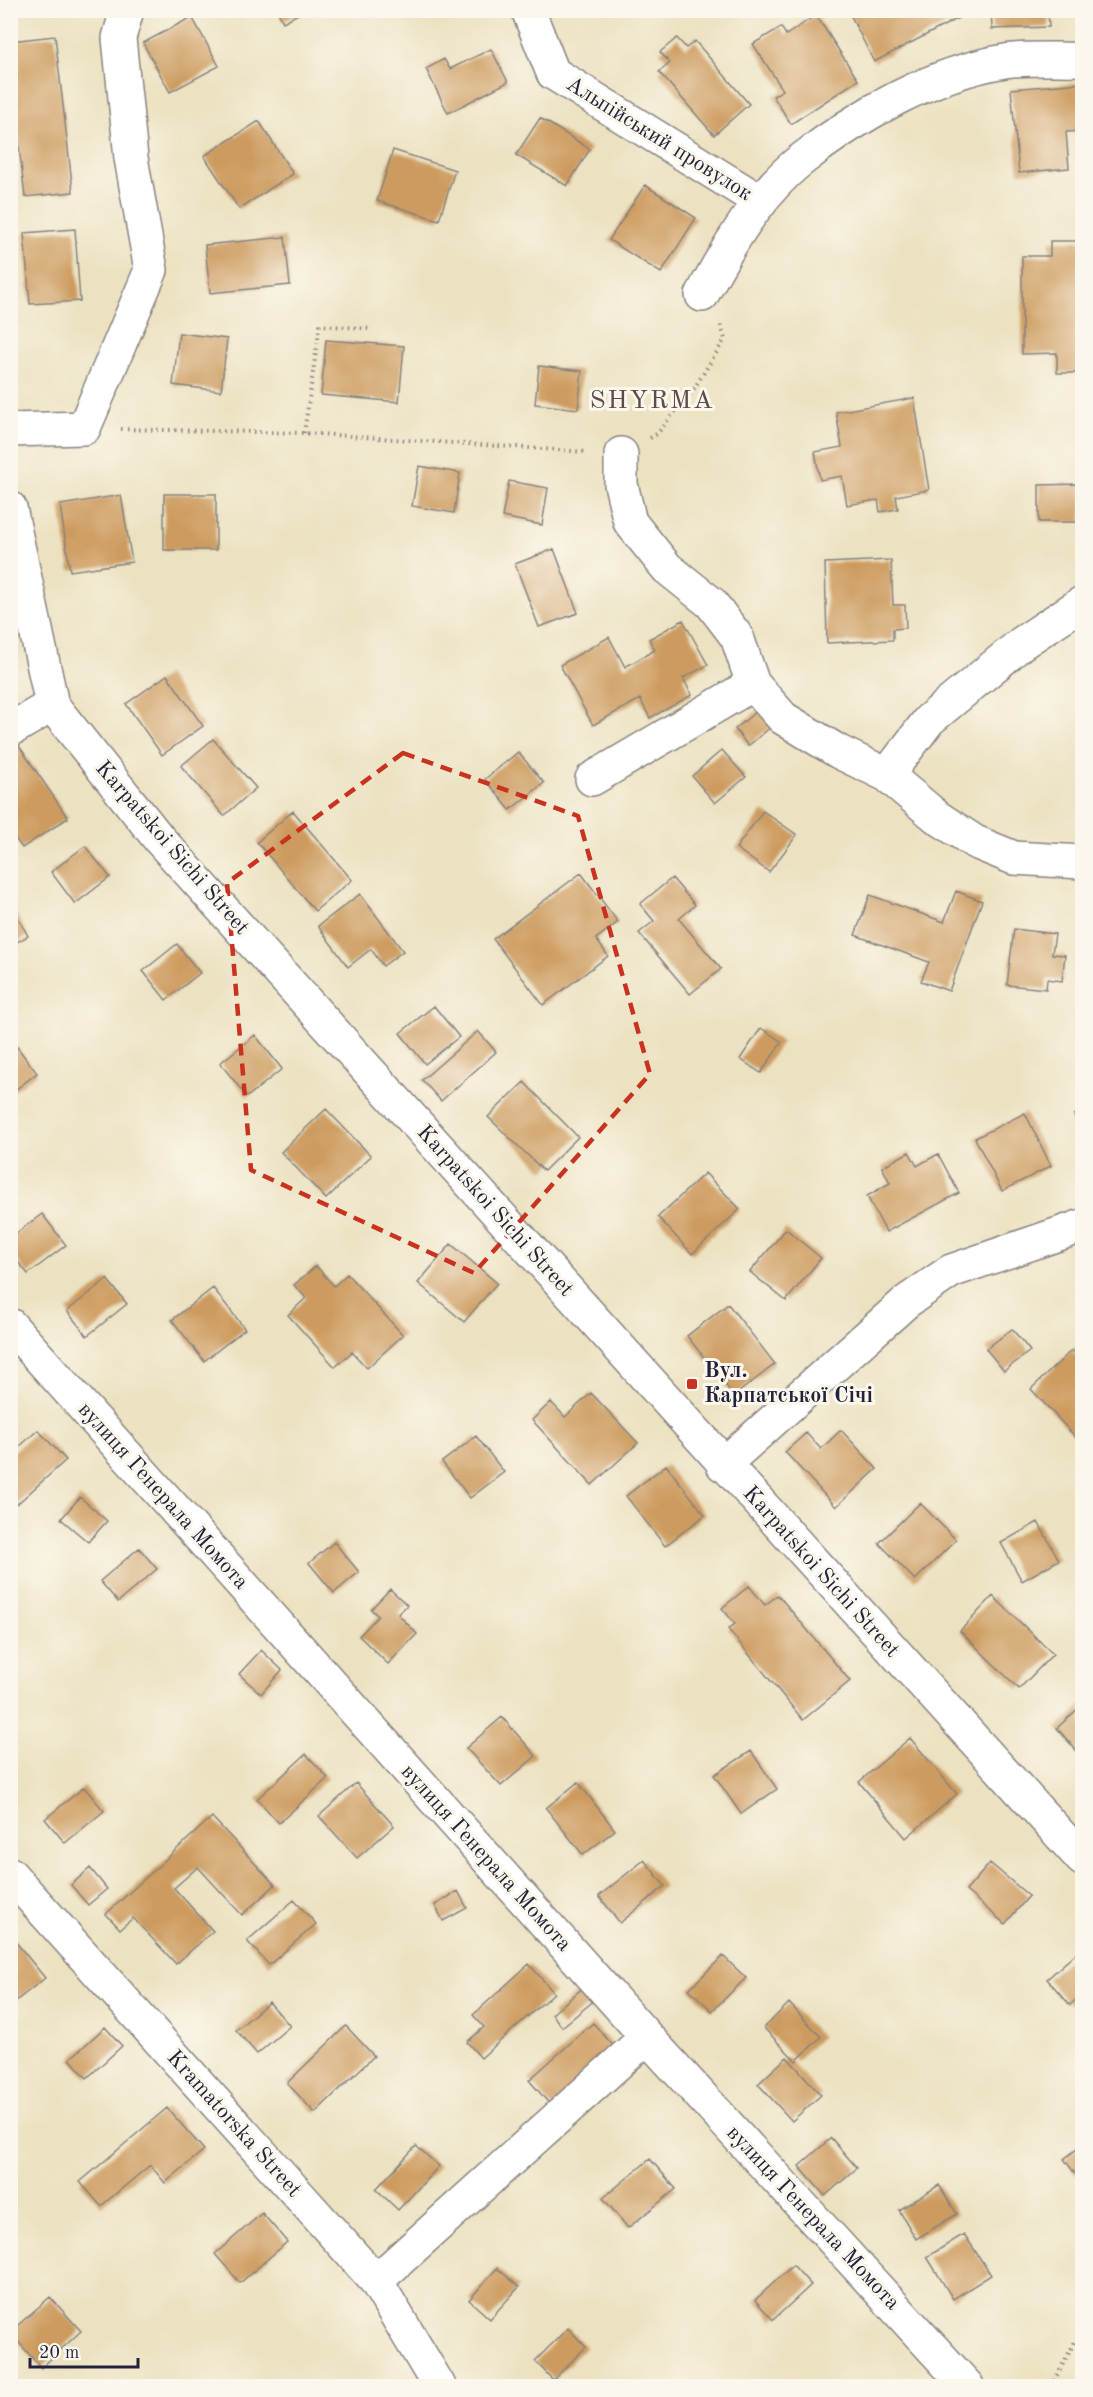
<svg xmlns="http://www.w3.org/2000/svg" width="1093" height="2397" font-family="'Old Standard TT',serif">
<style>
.building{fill:#cd9b5f}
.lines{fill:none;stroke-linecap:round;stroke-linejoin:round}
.minor-casing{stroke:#87827e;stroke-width:36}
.path{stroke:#87827e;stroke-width:4;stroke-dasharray:1.5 4.5;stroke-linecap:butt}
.minor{stroke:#fff;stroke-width:33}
.marked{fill:none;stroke:#c8321e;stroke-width:4.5;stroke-dasharray:12 8;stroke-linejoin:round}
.poi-dot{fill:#c8321e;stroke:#fbf7ec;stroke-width:2}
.labels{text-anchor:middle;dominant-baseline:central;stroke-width:6;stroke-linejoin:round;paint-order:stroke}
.street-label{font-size:22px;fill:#22223b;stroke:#fbf7ec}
.poi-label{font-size:22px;font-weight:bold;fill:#22223b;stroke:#fbf7ec;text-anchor:start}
.quarter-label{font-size:26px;letter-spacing:1.5px;fill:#5e4c48;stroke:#fbf7ec}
</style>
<rect width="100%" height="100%" fill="#fbf7ec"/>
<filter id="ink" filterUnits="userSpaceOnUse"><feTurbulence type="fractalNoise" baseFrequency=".0167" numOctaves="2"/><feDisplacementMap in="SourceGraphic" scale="12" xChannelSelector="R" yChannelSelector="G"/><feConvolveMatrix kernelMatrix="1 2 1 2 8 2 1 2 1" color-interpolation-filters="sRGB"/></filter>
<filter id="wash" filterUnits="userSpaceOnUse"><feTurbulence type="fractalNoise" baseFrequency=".008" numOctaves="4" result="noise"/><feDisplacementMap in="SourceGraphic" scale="24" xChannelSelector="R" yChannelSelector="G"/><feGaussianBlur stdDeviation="1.35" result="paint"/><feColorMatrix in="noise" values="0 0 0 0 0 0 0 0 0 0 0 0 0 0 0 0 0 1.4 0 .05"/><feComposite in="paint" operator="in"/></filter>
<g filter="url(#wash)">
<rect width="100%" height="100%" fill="#ece2c1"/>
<g id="blocks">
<!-- building -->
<path class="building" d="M277,10H306L283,22Z
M848,10H974L874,62Z
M991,10H1048L1049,27L992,29Z
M816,15L858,80L791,124L773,96L783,90L753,44L781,27L786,35Z
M192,17L219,66L170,92L143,43Z
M55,36L73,192L25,197L10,70V41Z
M677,38L686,48L695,41L749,104L714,135L659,72L670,63L660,52Z
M491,49L508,82L448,113L426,69L444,59L450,69Z
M1082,83V131L1066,132L1069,168L1019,173L1011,89Z
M540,118L590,149L567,186L516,155Z
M259,121L293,174L239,209L204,156Z
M393,150L455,170L439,220L377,201Z
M645,185L696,218L661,273L609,240Z
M75,229L80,301L30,304L24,233Z
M285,237L290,285L210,293L205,245Z
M1050,241H1082V373H1057V353L1022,354V256H1050Z
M179,333L227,339L221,391L173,385Z
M326,340L404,346L399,402L321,395Z
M539,366L582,371L578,409L535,404Z
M914,398L929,490L896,496L898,509L880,512L878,500L847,505L842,476L820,480L815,452L842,447L836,412Z
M419,466L460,473L454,513L412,506Z
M509,481L548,488L542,525L502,517Z
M1082,484V522H1039V485Z
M164,494H216V550H164Z
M121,495L132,562L70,571L60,505Z
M554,549L578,613L539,627L515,564Z
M891,560L893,605H905L906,628L893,629V640L827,643L825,563Z
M683,620L708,665L683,678L692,695L650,718L640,699L593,725L560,665L609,637L625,667L655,650L649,639Z
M167,675L203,726L162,755L126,704Z
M759,709L772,726L748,746L735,729Z
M213,739L256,788L224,816L181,766Z
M15,740L68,818L22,848L10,831V743Z
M722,750L746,777L715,803L692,776Z
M518,752L544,783L510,810L485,779Z
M293,811L352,880L315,911L257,842Z
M763,811L797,835L769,872L736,848Z
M85,846L110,877L75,904L51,872Z
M581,873L618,922L596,939L608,956L543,1005L493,939Z
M672,878L695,905L679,919L721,969L690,994L639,933L654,921L640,904Z
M956,891L982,901L949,991L921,981L929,962L855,935L870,895L944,922Z
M360,894L403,951L383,966L371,949L348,967L318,926Z
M10,903L28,936L10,946Z
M1014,929L1055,934L1052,954L1065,955L1062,981L1047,979L1046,989L1007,985Z
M177,944L200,973L166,1000L143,971Z
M434,1006L459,1037L425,1064L400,1033Z
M761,1028L782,1042L761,1073L740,1059Z
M478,1031L496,1052L441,1101L422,1080Z
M255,1035L282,1069L247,1097L220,1063Z
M17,1047L37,1073L10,1094V1052Z
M524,1082L578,1137L544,1171L488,1117Z
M326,1109L371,1156L326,1199L281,1152Z
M1082,1112V1142L1074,1115Z
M1025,1113L1051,1166L1002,1191L975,1138Z
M909,1152L917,1166L938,1154L959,1193L886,1232L867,1196L890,1183L882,1167Z
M705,1173L740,1209L692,1254L658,1217Z
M42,1214L66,1245L28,1274L10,1252V1238Z
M786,1229L821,1258L786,1301L750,1272Z
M451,1244L497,1283L464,1322L418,1283Z
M316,1266L334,1286L347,1274L403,1335L367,1368L352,1352L335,1367L288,1315L306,1298L294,1285Z
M107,1279L127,1304L87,1336L67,1311Z
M213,1288L245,1329L204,1361L172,1320Z
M728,1304L775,1364L734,1396L687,1336Z
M1012,1329L1030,1351L1004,1371L986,1349Z
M1072,1350L1082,1361V1444L1031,1389Z
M591,1393L638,1443L592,1485L532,1420L551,1402L565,1417Z
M38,1430L66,1460L17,1504L10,1497V1455Z
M841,1430L877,1469L836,1507L785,1452L806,1433L821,1449Z
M476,1436L504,1472L470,1498L442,1462Z
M666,1465L705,1515L665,1546L626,1496Z
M80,1497L107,1521L88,1542L61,1519Z
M920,1503L956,1540L915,1580L879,1543Z
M1038,1522L1059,1560L1022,1581L1001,1543Z
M334,1542L359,1572L334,1593L309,1563Z
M139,1548L157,1569L118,1602L100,1581Z
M749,1586L765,1605L778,1595L850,1681L803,1720L728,1629L735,1624L722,1608Z
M390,1589L407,1605L398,1614L417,1634L388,1664L359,1636L378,1616L371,1609Z
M993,1596L1053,1654L1019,1689L960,1631Z
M261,1650L282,1670L261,1694L239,1674Z
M1082,1705V1757L1057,1728Z
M502,1717L536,1756L501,1786L466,1748Z
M910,1738L957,1794L906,1838L859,1782Z
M751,1751L777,1789L741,1814L714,1775Z
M306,1754L328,1778L279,1823L257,1799Z
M578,1782L615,1830L583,1855L546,1808Z
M356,1783L394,1826L357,1858L319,1816Z
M84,1787L104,1811L65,1843L45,1819Z
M212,1817L275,1885L242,1915L198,1867L174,1888L213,1931L176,1964L133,1918L120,1929L106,1914Z
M644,1860L665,1886L620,1923L599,1896Z
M990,1863L1029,1896L1005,1924L966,1891Z
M90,1868L107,1889L88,1905L71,1885Z
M458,1891L467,1908L443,1921L435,1905Z
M294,1900L316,1924L269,1965L247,1941Z
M10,1935L45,1978L17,2000L10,1992Z
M1082,1948V1994L1070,2005L1047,1979Z
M723,1956L746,1978L712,2011L689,1989Z
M529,1964L554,1993L481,2058L467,2042L484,2027L473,2015Z
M585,1986L596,1999L562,2027L552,2014Z
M269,2002L290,2026L257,2054L236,2030Z
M789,2003L821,2037L796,2061L764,2028Z
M593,2023L618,2051L553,2108L529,2080Z
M346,2026L374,2056L315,2113L287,2083Z
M105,2027L122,2046L87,2078L70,2059Z
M787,2057L821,2095L792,2121L758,2084Z
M167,2108L204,2150L165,2183L150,2165L101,2206L80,2182Z
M831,2138L857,2168L825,2196L799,2166Z
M1082,2145V2183L1064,2159Z
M416,2146L439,2166L398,2210L376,2189Z
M650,2159L676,2189L628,2228L603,2198Z
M939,2185L957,2214L916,2239L899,2210Z
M262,2213L287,2242L240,2283L215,2254Z
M964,2234L991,2275L953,2299L927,2257Z
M793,2265L811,2285L773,2320L755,2300Z
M497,2268L519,2287L490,2319L469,2300Z
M50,2297L81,2331L41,2368L10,2332Z
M568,2328L586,2347L553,2380L535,2361Z"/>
</g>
</g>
<g filter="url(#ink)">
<use href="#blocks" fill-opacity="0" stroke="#87827e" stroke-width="1.5"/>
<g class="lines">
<defs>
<path id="minor" d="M528,10L553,73L761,202
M702,295C727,248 758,194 801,160C858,115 932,73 1005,61C1030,57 1057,60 1082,59
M10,430L84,428L151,270L131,158L119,38L127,10
M621,454V484L630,522L667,568L711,603L737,637L753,684L783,718L839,752L887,775L937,817L975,842L1014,858L1082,862
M10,508L52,705L160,840L1082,1859
M10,730L52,705
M887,775L929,720L1022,643L1082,603
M592,779L753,684
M10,1325L647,2037L967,2386
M723,1465L906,1302L951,1271L1082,1226
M10,1874L376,2281L439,2386
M376,2281L647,2037"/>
</defs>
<!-- minor casing -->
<use href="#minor" class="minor-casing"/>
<!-- path -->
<path class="path" d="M121,429L304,433L587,452
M304,433L320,325L372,329
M650,438L657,434L693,390L725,339L720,322
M1051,2386L1082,2329"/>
<!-- minor -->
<use href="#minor" class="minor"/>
</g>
</g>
<!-- marked area -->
<path class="marked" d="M403,753L578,816L650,1074L474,1273L251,1170L227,883Z"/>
<!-- markers -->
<rect class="poi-dot" x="686" y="1378" width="12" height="12" rx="3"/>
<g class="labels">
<!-- street labels -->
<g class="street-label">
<text transform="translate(659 139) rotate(32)">Альпійський провулок</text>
<text transform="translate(172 848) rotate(49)">Karpatskoi Sichi Street</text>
<text transform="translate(495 1211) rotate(48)">Karpatskoi Sichi Street</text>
<text transform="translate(163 1496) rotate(48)">вулиця Генерала Момота</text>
<text transform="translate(821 1572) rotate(48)">Karpatskoi Sichi Street</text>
<text transform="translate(486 1858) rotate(48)">вулиця Генерала Момота</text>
<text transform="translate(234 2124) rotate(48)">Kramatorska Street</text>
<text transform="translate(813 2218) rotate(47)">вулиця Генерала Момота</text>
</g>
<!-- poi labels -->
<g class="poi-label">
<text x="704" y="1371">Вул.<tspan x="704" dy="25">Карпатської Січі</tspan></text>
</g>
<!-- quarter labels -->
<g class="quarter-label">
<text x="652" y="401">SHYRMA</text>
</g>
</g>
<!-- margin -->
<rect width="1093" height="2397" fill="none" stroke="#fbf7ec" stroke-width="36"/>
<!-- scale -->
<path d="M30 2358v9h108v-9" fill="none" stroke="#22223b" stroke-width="3"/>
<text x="39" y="2358" font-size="18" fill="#22223b" stroke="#fbf7ec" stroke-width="4.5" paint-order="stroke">20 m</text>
</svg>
